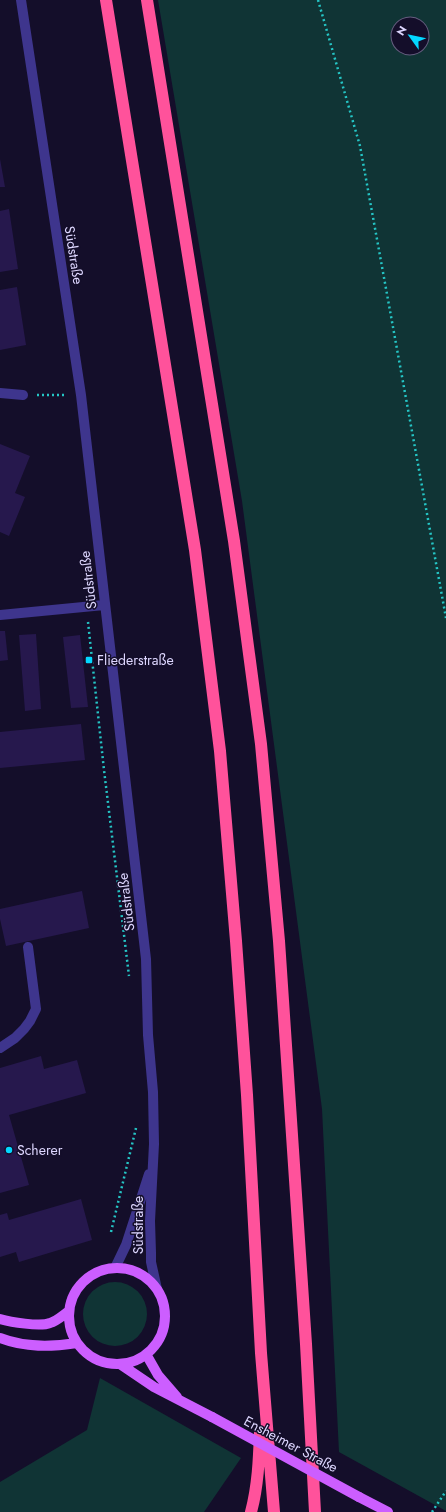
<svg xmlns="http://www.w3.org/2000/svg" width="446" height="1512" font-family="Jost,sans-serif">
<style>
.green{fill:#103435;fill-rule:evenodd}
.building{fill:#26184d}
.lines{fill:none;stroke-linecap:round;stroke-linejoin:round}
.path{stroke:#25c5c5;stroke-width:2.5;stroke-dasharray:2 3;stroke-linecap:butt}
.minor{stroke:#3e358d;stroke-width:10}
.major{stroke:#cc5eff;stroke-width:10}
.highway{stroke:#ff529b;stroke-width:12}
.major-bridge{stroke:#cc5eff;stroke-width:10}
.poi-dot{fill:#03d7ff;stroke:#140e2a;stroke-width:1.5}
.labels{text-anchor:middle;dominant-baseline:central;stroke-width:3;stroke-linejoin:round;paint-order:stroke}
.street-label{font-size:14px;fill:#ded7ff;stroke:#140e2a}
.poi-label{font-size:14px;fill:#ded7ff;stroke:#140e2a;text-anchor:start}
</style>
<rect width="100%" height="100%" fill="#140e2a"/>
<!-- green -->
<path class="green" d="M158,0H446V1511L339,1452L322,1109L242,501ZM398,24H422V48H398Z
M83 1314a32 32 0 1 1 64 0a32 32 0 1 1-64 0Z
M100,1378L241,1458L204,1512H0V1482L87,1430Z"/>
<!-- building -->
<path class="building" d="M0,159L5,187H0Z
M9,209L18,269L0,272V211Z
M17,287L26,345L0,350V290Z
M0,444L30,456L15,493L25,497L9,536L0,532Z
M0,631H5L8,660L0,661Z
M36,634L41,709L25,711L19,635Z
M80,635L88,707L71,708L63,637Z
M81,724L85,760L0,768V732Z
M82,891L89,928L6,946L0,919V909Z
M41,1056L44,1069L77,1060L86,1093L9,1115L29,1185L0,1193V1068Z
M81,1199L92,1240L19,1262L16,1252L0,1257V1215L7,1213L9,1220Z"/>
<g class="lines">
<!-- path -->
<path class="path" d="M318,0L360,146L446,618
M37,395H66
M88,622L104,770L129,976
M111,1232L136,1128
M432,1512L446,1491"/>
<!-- minor -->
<path class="minor" d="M21,0L81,395L146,959L148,1035L153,1092L154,1144L150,1221L151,1253V1262L157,1289
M0,393L23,395
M0,615L104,605
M0,1048L15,1038L24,1029L30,1021L36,1009L28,947
M115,1268L126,1245L149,1174"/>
<!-- major -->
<path class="major" d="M69 1316a48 48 0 1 1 96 0a48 48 0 1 1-96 0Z
M0,1319C10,1322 40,1327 50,1323C57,1321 63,1315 69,1311
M0,1338C25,1348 51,1347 77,1343
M146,1354L158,1375L177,1397
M120,1364L154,1387L212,1417
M359,1497L388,1512"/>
<!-- highway -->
<path class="highway" d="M106,0L195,550L220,751L236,941L247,1095L261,1353L274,1512
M147,0L234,541L261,744L279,941L306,1344L315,1512
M251,1512C258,1486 259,1459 260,1432"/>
<!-- major-bridge -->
<path class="major-bridge" d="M212,1417L359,1497"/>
</g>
<!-- markers -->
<g class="poi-dot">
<rect x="85" y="656" width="8" height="8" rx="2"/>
<circle cx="9" cy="1150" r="4"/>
</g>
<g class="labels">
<!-- street labels -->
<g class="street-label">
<text transform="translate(74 255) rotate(81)">Südstraße</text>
<text transform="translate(88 580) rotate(-97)">Südstraße</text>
<text transform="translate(126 902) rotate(-97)">Südstraße</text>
<text transform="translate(138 1225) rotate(-90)">Südstraße</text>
<text transform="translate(291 1444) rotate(28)">Ensheimer Straße</text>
</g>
<!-- poi labels -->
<g class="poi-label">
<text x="97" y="660">Fliederstraße</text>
<text x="17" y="1150">Scherer</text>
</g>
</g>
<!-- north arrow -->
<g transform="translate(410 36) rotate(303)"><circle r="19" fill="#140e2a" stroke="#655e7f"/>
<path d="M0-3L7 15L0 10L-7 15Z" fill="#03d7ff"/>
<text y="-6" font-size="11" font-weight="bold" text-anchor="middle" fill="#ded7ff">N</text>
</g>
</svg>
